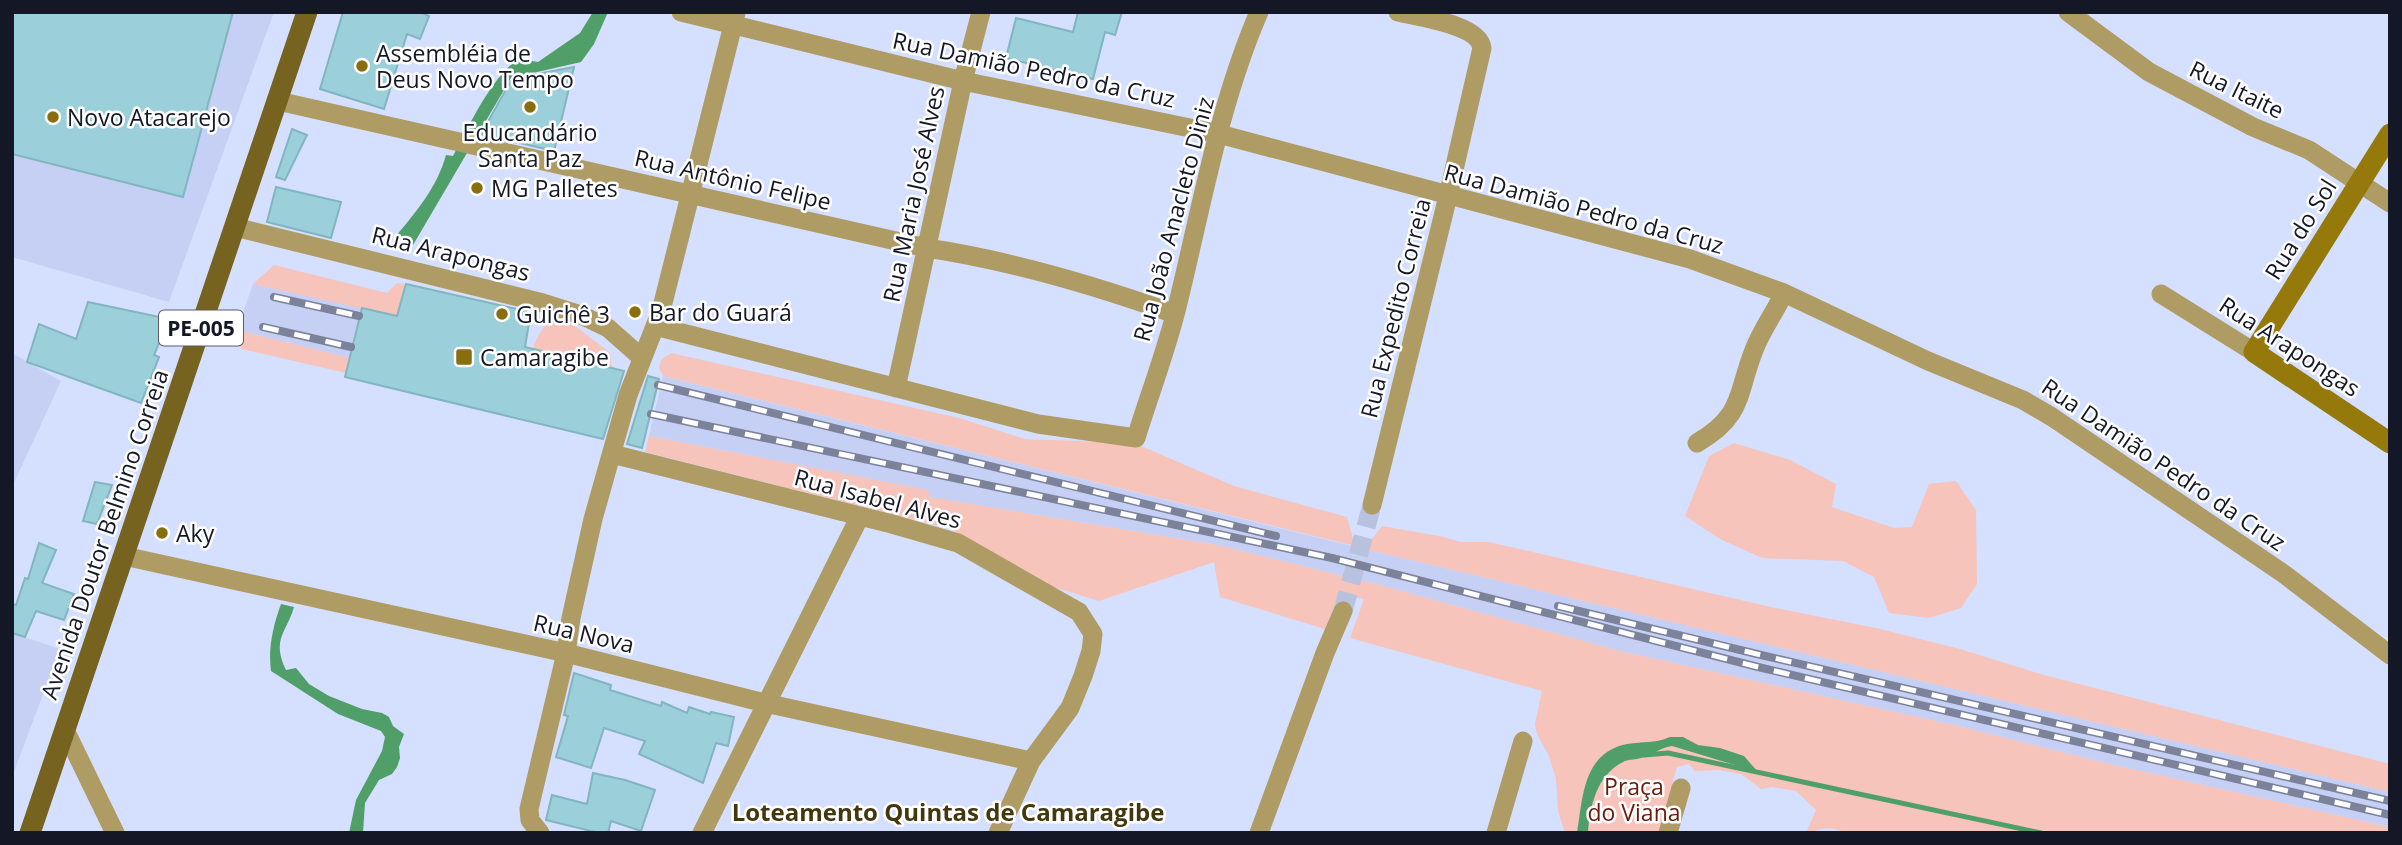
<svg xmlns="http://www.w3.org/2000/svg" width="2402" height="845" font-family="'Open Sans',sans-serif">
<style>
.built{fill:#c6d0f4}
.green{fill:#f6c4ba}
.water{fill:#509f69}
.lines{fill:none;stroke-linecap:round;stroke-linejoin:round}
.stream{stroke:#509f69;stroke-width:5}
.building{fill:#9bcfda;stroke:#82b5c0;stroke-width:2}
.street-tunnel{stroke:#b8c1de;stroke-width:19;stroke-dasharray:19 10;stroke-linecap:butt}
.street{stroke:#ae9c64;stroke-width:19}
.secondary{stroke:#95790a;stroke-width:21}
.primary{stroke:#776320;stroke-width:21}
.rail-casing{stroke:#7b829a;stroke-width:8}
.rail{stroke:#fff;stroke-width:5;stroke-dasharray:16;stroke-linecap:butt}
.poi-dot{fill:#886e0e;stroke:#fff;stroke-width:2.5}
.labels{text-anchor:middle;dominant-baseline:central;stroke-width:5;stroke-linejoin:round;paint-order:stroke}
.shield{fill:#fff;stroke:#5a5d67;stroke-width:2}
.shield-label{font-size:21px;font-weight:bold;fill:#141826}
.poi-label{font-size:23px;fill:#141826;stroke:#fff;text-anchor:start}
.street-label{font-size:23px;fill:#141826;stroke:#fff}
.park-label{font-size:23px;fill:#6a1b0d;stroke:#fff}
.neighbourhood-label{font-size:24px;font-weight:bold;fill:#43370d;stroke:#fff}
</style>
<rect width="100%" height="100%" fill="#d5dfff"/>
<!-- built -->
<path class="built" d="M12,12H274L169,302L12,257Z
M253,284L362,308L350,358L237,330Z
M12,353L61,381L12,487Z
M663,376L1364,549L2390,792V827L2105,763L1958,726L1620,651L1380,585L1217,545L929,497L927,490L649,436Z
M12,633L60,649L12,777Z"/>
<!-- green -->
<path class="green" d="M274,265L387,293L397,283L409,285L400,317L253,284Z
M559,319L578,328L610,353L612,368L533,349C538,335 543,322 559,319Z
M237,330L350,358L346,373L242,349L234,342Z
M671,353L959,418L1025,439L1134,443L1234,486L1347,517L1355,546L663,376L659,367L662,359Z
M649,436L928,490L930,497L1217,545L1380,585L1620,651L1958,726L2105,763L2390,827V833H1847C1832,826 1821,828 1806,833L1816,810L1796,791L1772,787L1761,789L1741,774L1718,770L1695,771L1689,764L1677,767L1658,833H1565L1558,811L1556,779L1549,756L1537,734L1535,724L1542,691L1350,638L1364,599L1339,594L1325,629L1220,597L1214,562L1099,601L1054,587L951,529L645,452Z
M1734,443L1790,460L1836,484L1832,507L1894,528L1912,527L1929,484L1956,481L1976,510L1977,584L1961,608L1929,618L1889,613L1874,577L1843,561L1762,558L1720,539L1685,516L1709,456Z
M1382,526L1444,537L1460,542H1489L1775,608L1876,628L1960,649L2044,675L2390,764V792L1364,549Z"/>
<!-- water -->
<path class="water" d="M593,12H608L594,44L581,62L511,78L413,245L396,236C417,211 437,187 446,155L453,156C466,131 495,70 520,59L538,62L580,33Z
M281,604L294,607C287,632 271,639 286,670L296,668L309,684L329,696L362,709L382,713L389,717L393,726L404,734L399,747L400,758L397,767L392,774L379,780L365,803L363,833H349L356,800L382,751L385,737L381,731L338,714L271,671C268,648 273,626 281,604Z
M1670,737H1683L1698,745L1720,748L1744,756L1758,772L1672,746C1658,748 1652,756 1641,758C1636,760 1630,759 1625,761C1597,774 1590,805 1588,833H1577C1583,796 1583,753 1627,744C1644,741 1653,744 1670,737Z"/>
<g class="lines">
<!-- stream -->
<path class="stream" d="M1644,755L1668,753L2041,833"/>
</g>
<!-- building -->
<path class="building" d="M12,12H233L183,197L12,154Z
M343,12H420L429,16L420,39L407,34L384,109L320,89Z
M1078,12H1122L1115,35L1105,32L1093,79L1006,58L1016,18L1073,32Z
M574,67L554,151L481,134L512,79Z
M292,129L307,135L285,180L276,177Z
M276,187L341,202L331,238L267,222Z
M406,284L526,311L529,323L525,347L624,371L603,439L345,377L362,308L397,316Z
M88,302L169,319L154,355L159,357L141,403L27,362L39,324L76,339Z
M648,376L659,379L642,448L627,444Z
M95,482L112,485L97,524L83,521Z
M39,543L56,550L42,583L74,594L64,620L36,611L25,637L12,633V604L16,605L25,578L28,579Z
M574,673L611,685L610,690L661,706L662,702L687,713L689,707L710,714L711,712L734,717L728,746L716,743L703,783L639,754L645,741L604,728L591,768L556,757L568,716L564,715Z
M593,773L625,780L655,790L641,831L611,821L608,833H599L546,820L552,795L587,804Z"/>
<g class="lines">
<!-- street-tunnel -->
<path class="street-tunnel" d="M1343,611L1372,505"/>
<!-- street -->
<path class="street" d="M681,12L963,81L1219,134L1690,259L1784,293L1928,361L2023,400L2052,417L2284,574L2390,655
M2068,12L2149,72L2253,127L2309,150L2390,203
M278,101L927,248C1013,261 1094,285 1175,314
M235,227L543,303L581,315L608,328L642,358
M2161,294L2254,352
M655,326L1038,424L1136,438C1149,396 1165,354 1176,311C1201,211 1218,107 1259,12
M896,388L963,81L981,12
M1697,443C1744,415 1736,396 1754,350C1761,331 1775,312 1784,293
M612,454L892,524L958,543L1079,612L1093,634L1091,651L1083,676L1070,708L1031,761L998,833
M1372,505L1448,196L1482,48C1479,24 1418,17 1398,12
M124,556L566,653L765,703L1031,761
M65,730L115,833
M540,833L530,820L529,809L566,653L571,618L593,519L628,395L661,311L736,13
M702,833L860,516
M1259,833L1325,653L1343,611
M1496,833L1523,741
M1668,833L1681,788"/>
<!-- secondary -->
<path class="secondary" d="M2390,134L2254,352L2390,443"/>
<!-- primary -->
<path class="primary" d="M30,833L307,12"/>
<defs>
<path id="rail" d="M274,297L359,316
M263,327L351,347
M658,385L1276,536
M651,414L1332,558L1758,667L2390,815
M1558,606L1761,655L2390,801"/>
</defs>
<!-- rail casing -->
<use href="#rail" class="rail-casing"/>
<!-- rail -->
<use href="#rail" class="rail"/>
</g>
<!-- markers -->
<g class="poi-dot">
<circle cx="362" cy="66" r="7"/>
<circle cx="530" cy="107" r="7"/>
<circle cx="53" cy="117" r="7"/>
<circle cx="477" cy="188" r="7"/>
<circle cx="635" cy="312" r="7"/>
<circle cx="502" cy="314" r="7"/>
<rect x="455" y="348" width="18" height="18" rx="3.5"/>
<circle cx="162" cy="533" r="7"/>
</g>
<g class="labels">
<!-- shield labels -->
<rect class="shield" x="159" y="310.5" width="84" height="35" rx="5"/>
<g class="shield-label">
<text x="201" y="328">PE-005</text>
</g>
<!-- poi labels -->
<g class="poi-label">
<text x="376" y="53">Assembléia de<tspan x="376" dy="26">Deus Novo Tempo</tspan></text>
<text x="67" y="117">Novo Atacarejo</text>
<text x="530" y="132" text-anchor="middle">Educandário<tspan x="530" dy="26">Santa Paz</tspan></text>
<text x="491" y="188">MG Palletes</text>
<text x="649" y="312">Bar do Guará</text>
<text x="516" y="314">Guichê 3</text>
<text x="480" y="357">Camaragibe</text>
<text x="176" y="533">Aky</text>
</g>
<!-- street labels -->
<g class="street-label">
<text transform="translate(1034 69) rotate(12)">Rua Damião Pedro da Cruz</text>
<text transform="translate(2237 89) rotate(26)">Rua Itaite</text>
<text transform="translate(733 179) rotate(13)">Rua Antônio Felipe</text>
<text transform="translate(913 194) rotate(-78)">Rua Maria José Alves</text>
<text transform="translate(1584 208) rotate(15)">Rua Damião Pedro da Cruz</text>
<text transform="translate(1173 219) rotate(-75)">Rua João Anacleto Diniz</text>
<text transform="translate(2300 229) rotate(-58)">Rua do Sol</text>
<text transform="translate(451 253) rotate(14)">Rua Arapongas</text>
<text transform="translate(1395 308) rotate(-76)">Rua Expedito Correia</text>
<text transform="translate(2290 346) rotate(33)">Rua Arapongas</text>
<text transform="translate(2164 464) rotate(34)">Rua Damião Pedro da Cruz</text>
<text transform="translate(878 498) rotate(15)">Rua Isabel Alves</text>
<text transform="translate(104 534) rotate(-71)">Avenida Doutor Belmino Correia</text>
<text transform="translate(584 633) rotate(13)">Rua Nova</text>
</g>
<!-- park labels -->
<g class="park-label">
<text x="1634" y="786">Praça<tspan x="1634" dy="26">do Viana</tspan></text>
</g>
<!-- neighbourhood labels -->
<g class="neighbourhood-label">
<text x="948" y="811">Loteamento Quintas de Camaragibe</text>
</g>
</g>
<!-- border -->
<rect width="2402" height="845" fill="none" stroke="#141826" stroke-width="28"/>
</svg>
